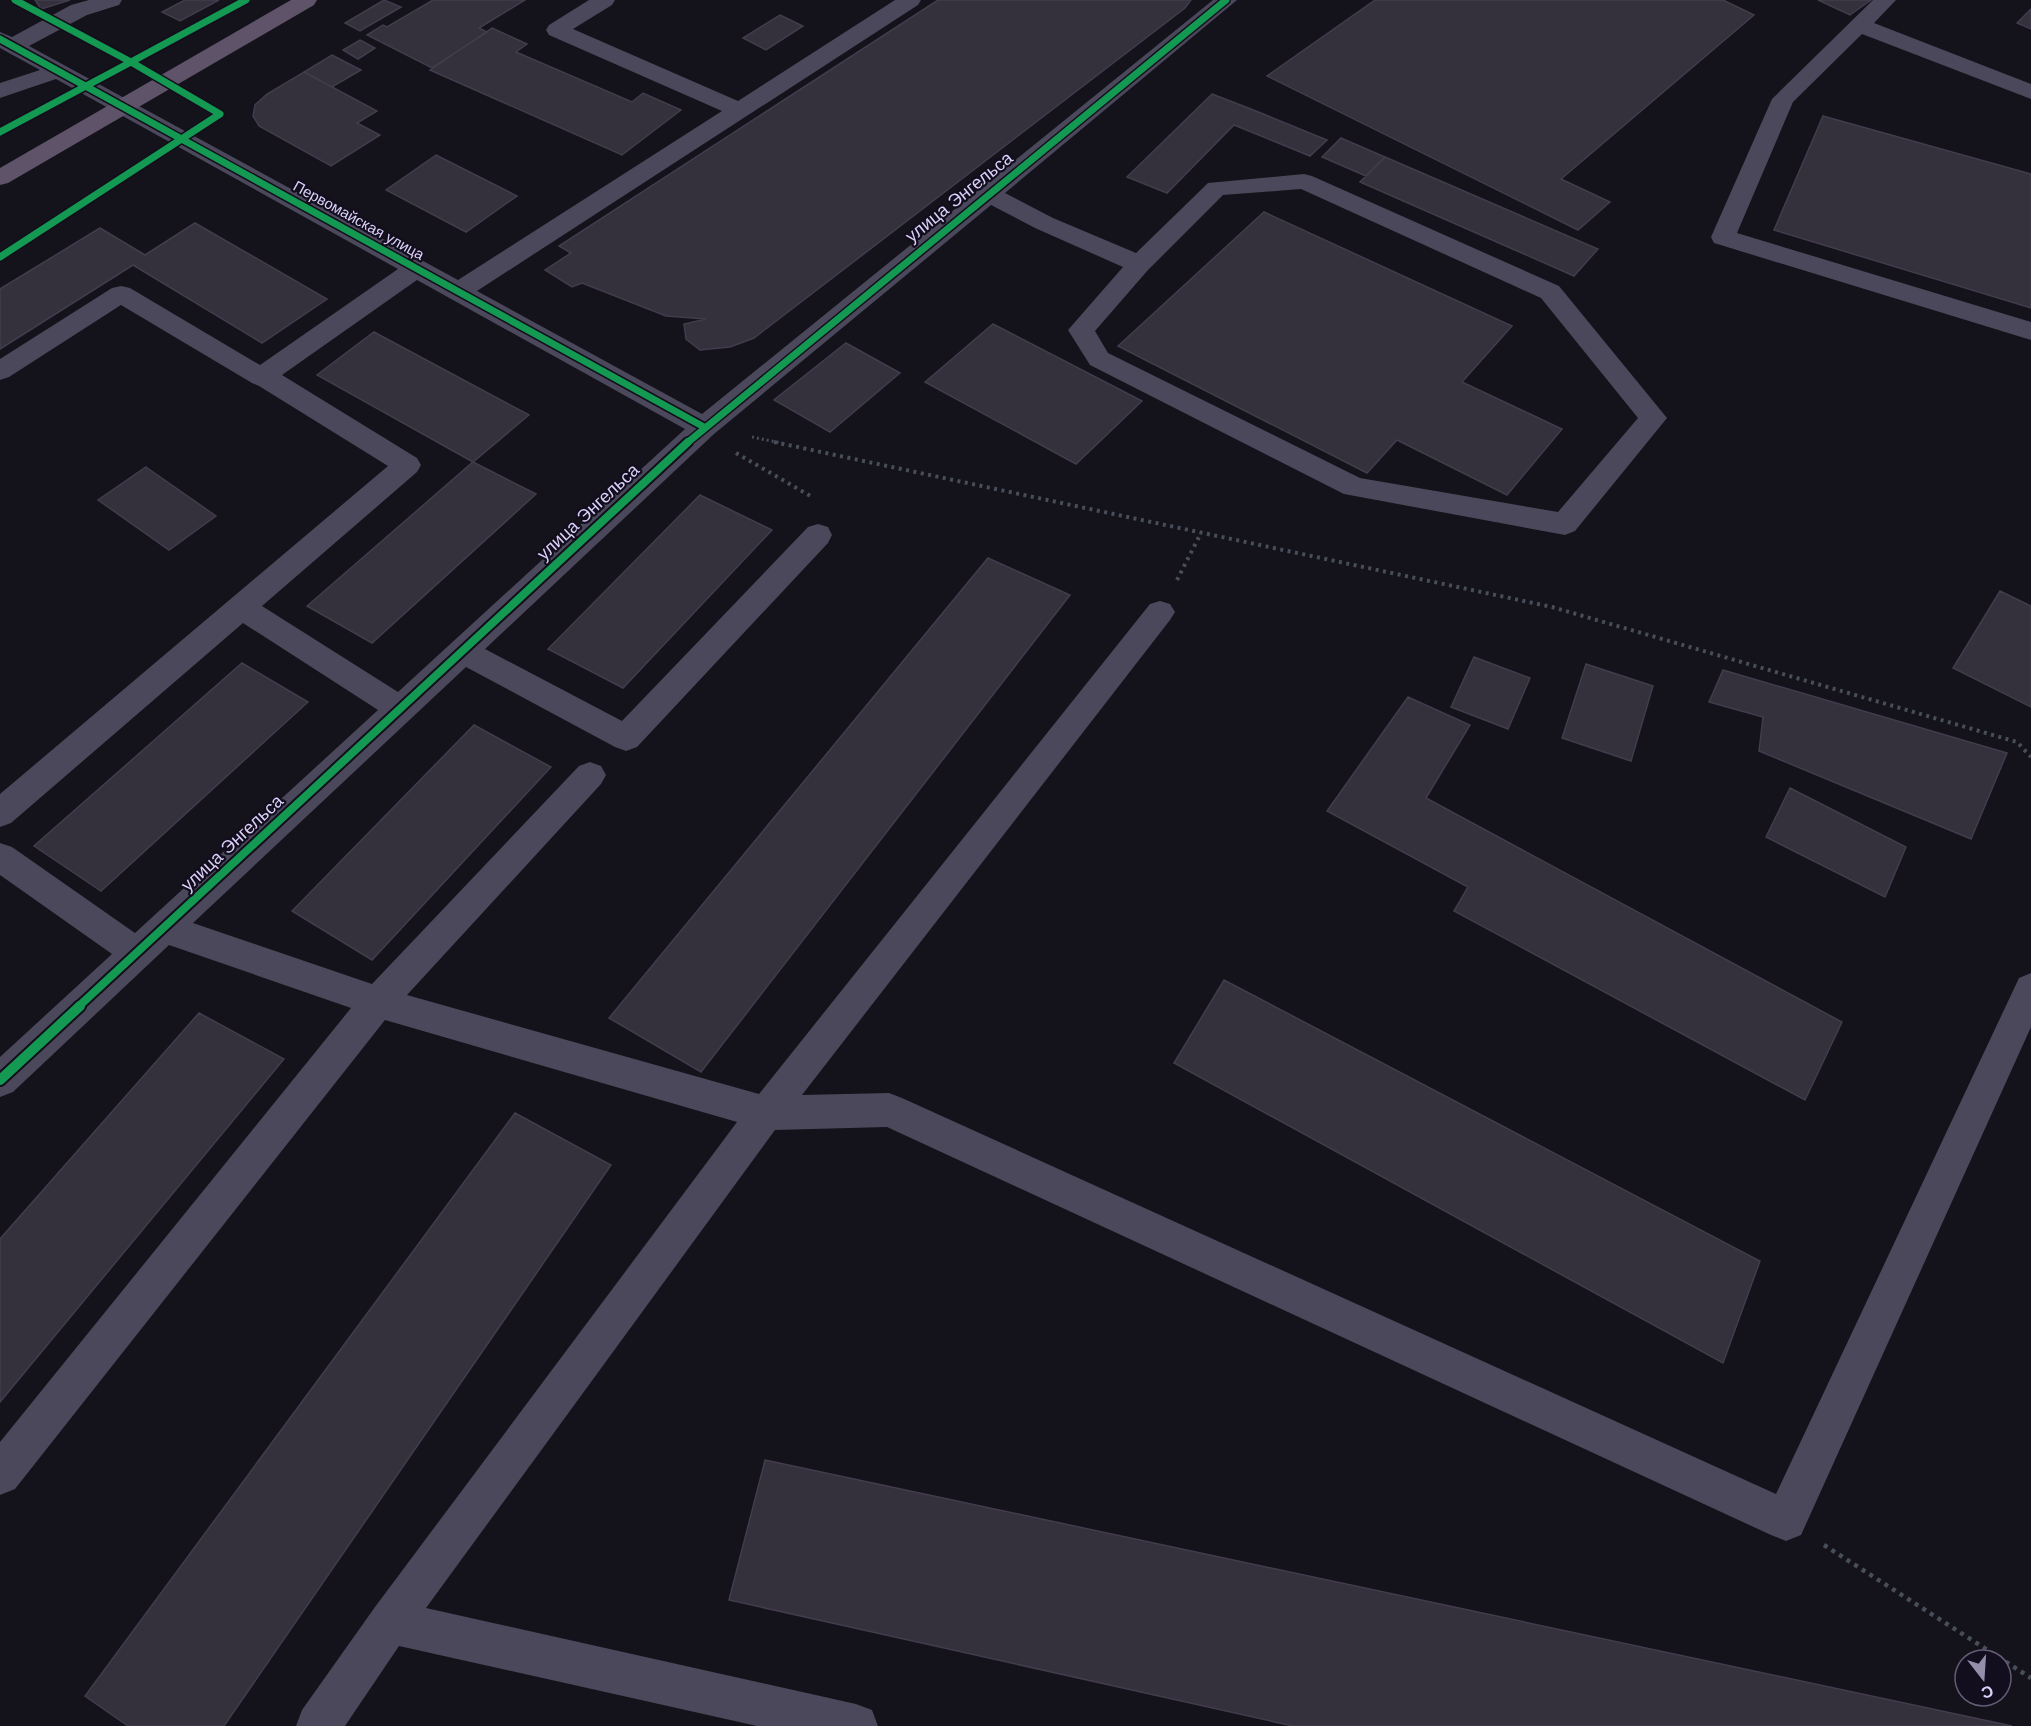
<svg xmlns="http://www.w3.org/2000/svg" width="2031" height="1726" font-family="Helvetica,sans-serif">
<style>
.building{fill:#34303c;stroke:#423c4d;stroke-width:1.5}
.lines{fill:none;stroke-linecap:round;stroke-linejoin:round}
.path-far2{stroke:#474e5a;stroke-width:3;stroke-dasharray:2 3;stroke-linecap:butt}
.path-far1{stroke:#474e5a;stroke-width:4;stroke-dasharray:3 4.5;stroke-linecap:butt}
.path{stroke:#474e5a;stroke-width:4.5;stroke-dasharray:4 5;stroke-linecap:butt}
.minor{fill:#4a485a;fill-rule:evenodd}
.major{fill:#5f536a;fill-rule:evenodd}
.cycleway-far2-casing{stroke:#130e1d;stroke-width:10}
.cycleway-far1-casing{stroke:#130e1d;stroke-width:12}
.cycleway-casing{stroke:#130e1d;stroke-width:14}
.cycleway-far2{stroke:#139951;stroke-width:7}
.cycleway-far1{stroke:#139951;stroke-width:8}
.cycleway{stroke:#139951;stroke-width:10}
.labels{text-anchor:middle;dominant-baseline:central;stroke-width:4.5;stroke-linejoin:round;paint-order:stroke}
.far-street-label{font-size:15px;fill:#dad0f9;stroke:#130e1d}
.street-label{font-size:18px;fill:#dad0f9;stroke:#130e1d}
</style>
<rect width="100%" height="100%" fill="#14121a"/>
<!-- building -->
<path class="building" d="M35,0H70L41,9Z
M185,0H219L180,21L162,12Z
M384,0L401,7L360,31L345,23Z
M433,0H525L479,28L487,32L432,68L367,35L383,25L387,27Z
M938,0H1191L1185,8L754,338L730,347L700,350L686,339L684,324L706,319L666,316L582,283L572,287L545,270L571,253L559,246Z
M1375,0H1723L1754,15L1561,179L1610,202L1578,230L1267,76Z
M1818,0H1871L1850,15Z
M2031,9V29L2017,23Z
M780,15L803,26L766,50L743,38Z
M492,28L527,44L516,52L632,102L643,93L681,110L622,155L430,70Z
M360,40L375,48L358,59L343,50Z
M332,55L361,70L332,87L304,72Z
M304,72L377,111L357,123L380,135L331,166L259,126L253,116L255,105L267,94Z
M1212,94L1251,109L1327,140L1310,156L1234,125L1167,193L1127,177Z
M1823,116L2031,174V308L1774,230Z
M1341,138L1385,157L1366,176L1322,157Z
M436,155L517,196L466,232L386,190Z
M1385,157L1598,249L1574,276L1360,182Z
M1264,212L1512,326L1462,382L1562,429L1507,495L1397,440L1367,473L1118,346Z
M195,223L327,299L262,343L133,265L0,349V289L100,228L145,255Z
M993,324L1142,401L1076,464L925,382Z
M374,332L529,415L473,462L317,375Z
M846,343L900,373L830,432L774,400Z
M473,462L536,494L372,643L307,606Z
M146,467L216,516L169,550L98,500Z
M700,495L772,530L623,688L548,649Z
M988,558L1070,595L701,1072L609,1018Z
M2000,591L2031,606V707L1953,668Z
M1474,657L1530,678L1508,729L1451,707Z
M242,663L308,702L101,891L34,846Z
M1586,664L1653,686L1631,761L1562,738Z
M1723,670L2007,753L1971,839L1759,751L1763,717L1709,702Z
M1408,697L1470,725L1426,798L1842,1022L1805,1100L1454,911L1468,887L1327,811Z
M474,725L551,767L372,960L292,911Z
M1790,788L1906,847L1885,897L1766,837Z
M1224,980L1760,1261L1723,1363L1174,1063Z
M199,1013L284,1059L0,1402V1239Z
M515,1113L611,1165L224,1726H128L85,1696Z
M765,1460L2012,1726H1293L729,1600Z"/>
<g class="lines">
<!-- path-far2 -->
<path class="path-far2" d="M752,437L781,443"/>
<!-- path-far1 -->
<path class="path-far1" d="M774,442L1552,607L2017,742L2031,757
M736,453L812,497
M1177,580L1201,533"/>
<!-- path -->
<path class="path" d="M1824,1545L2031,1678"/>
<!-- minor -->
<path class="minor" d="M89,0H122L119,5L87,15L29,46L458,280L722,111L549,35L546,30L549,25L589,0H615L612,5L573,29L738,101L895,0H921L918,5L477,291L702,414L1213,0H1237L1005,193L1053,218L1136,253L1208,183L1304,174L1312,176L1559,286L1667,418L1575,531L1565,535L1344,494L1090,365L1068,330L1123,267L1035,228L991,205L714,434L485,649L622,721L808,527L818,524L828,527L832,535L828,543L637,747L626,751L615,747L466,667L193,923L372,984L579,766L590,762L601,766L606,775L601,784L407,995L759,1094L1150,604L1160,601L1170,604L1175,612L1170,620L802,1095L889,1093L902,1098L1776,1494L2019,978L2031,973V1027L1801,1535L1786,1541L1771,1535L887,1127L775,1130L426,1608L856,1704L872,1710L878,1726H757L399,1646L345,1726H296L302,1710L375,1607L737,1122L385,1020L15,1489L0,1495V1442L351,1008L169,945L13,1092L0,1097V1057L112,954L0,875V843L12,847L135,933L378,710L243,623L11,823L0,827V794L388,466L259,386L252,383L121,305L9,377L0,380V359L112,288L121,286L130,288L260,365L398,269L56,79L0,98V83L40,70L0,48V32L12,37L71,5ZM1301,189L1541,298L1638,418L1558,512L1360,478L1108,353L1095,331L1148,270L1223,195ZM417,280L685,429L398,692L262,606L417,472L421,465L417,458L282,375Z
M1873,0H1896L1874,23L2031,84V99L1862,34L1793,102L1737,233L2031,322V340L1714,243L1711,237L1772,99Z"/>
<!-- major -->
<path class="major" d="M291,0H317L314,5L8,183L0,185V168Z"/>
<defs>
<path id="cycleway-far2" d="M15,0L131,62L246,0
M0,39L704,427
M0,132L131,62L220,114L0,257
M687,443L1226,0"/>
<path id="cycleway-far1" d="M78,1007L688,442"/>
<path id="cycleway" d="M0,1080L80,1006"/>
</defs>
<!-- cycleway-far2 casing -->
<use href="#cycleway-far2" class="cycleway-far2-casing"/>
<!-- cycleway-far1 casing -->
<use href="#cycleway-far1" class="cycleway-far1-casing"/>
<!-- cycleway casing -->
<use href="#cycleway" class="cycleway-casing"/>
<!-- cycleway-far2 -->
<use href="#cycleway-far2" class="cycleway-far2"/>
<!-- cycleway-far1 -->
<use href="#cycleway-far1" class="cycleway-far1"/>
<!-- cycleway -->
<use href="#cycleway" class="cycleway"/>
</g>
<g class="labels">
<!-- far-street labels -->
<g class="far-street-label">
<text transform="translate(359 220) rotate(29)">Первомайская улица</text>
</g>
<!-- street labels -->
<g class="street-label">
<text transform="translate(959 197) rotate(-39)">улица Энгельса</text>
<text transform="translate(588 512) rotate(-43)">улица Энгельса</text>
<text transform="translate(232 843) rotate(-43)">улица Энгельса</text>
</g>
</g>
<!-- north arrow -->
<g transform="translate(1983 1678) rotate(163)"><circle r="28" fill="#130e1d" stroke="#635c75" stroke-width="1.5"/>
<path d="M0-4.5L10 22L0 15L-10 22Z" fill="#958eab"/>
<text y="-9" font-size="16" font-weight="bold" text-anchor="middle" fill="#dad0f9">С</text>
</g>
</svg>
